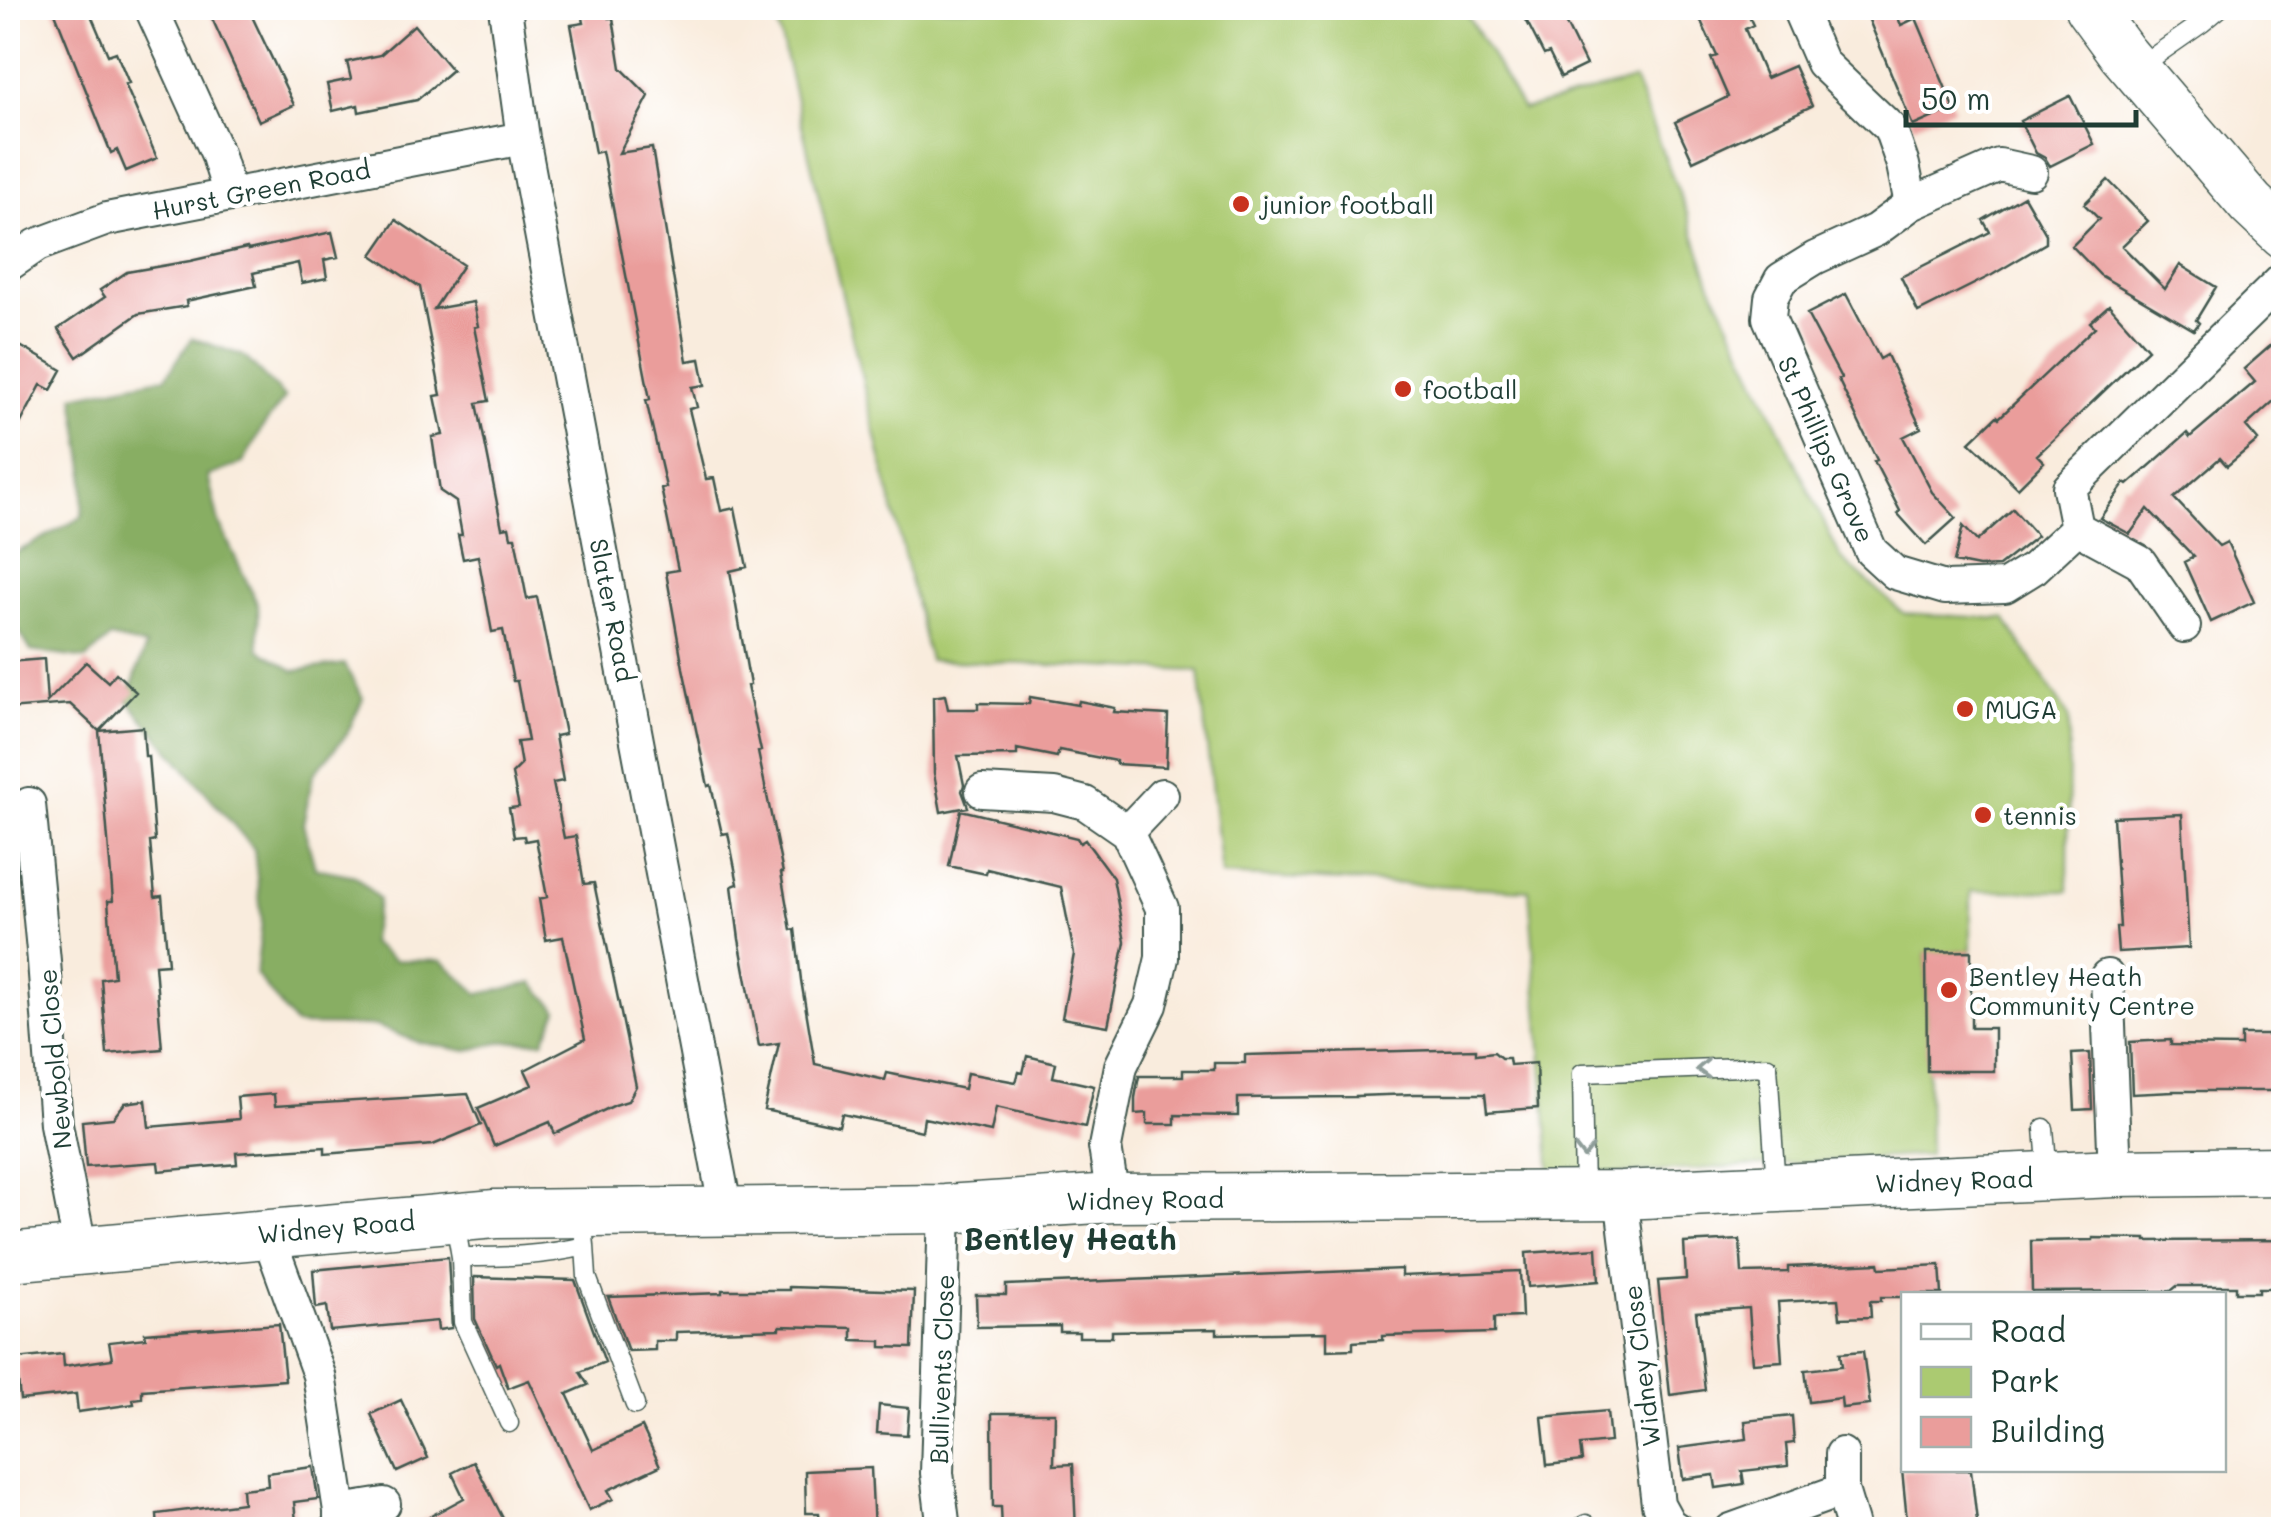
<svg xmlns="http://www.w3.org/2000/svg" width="2291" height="1537" font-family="Mali,sans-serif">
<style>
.green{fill:#abca71;stroke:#658452;stroke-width:2.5}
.forest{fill:#88ae63;stroke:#54764c;stroke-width:2.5}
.building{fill:#ea9d9b}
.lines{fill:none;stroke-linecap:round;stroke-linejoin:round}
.lane-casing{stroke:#40574d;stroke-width:21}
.street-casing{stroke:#40574d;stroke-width:36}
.secondary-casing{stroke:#40574d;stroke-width:51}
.lane{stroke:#fff;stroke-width:18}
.street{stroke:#fff;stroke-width:32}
.secondary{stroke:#fff;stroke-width:48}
.oneway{stroke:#8f9e9a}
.poi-dot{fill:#c8321e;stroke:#fff;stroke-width:4}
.labels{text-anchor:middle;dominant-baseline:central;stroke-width:9;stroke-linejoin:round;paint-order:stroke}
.street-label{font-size:25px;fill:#1f3d34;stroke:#fff}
.poi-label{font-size:25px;fill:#1f3d34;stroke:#fff;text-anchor:start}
.quarter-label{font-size:30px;font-weight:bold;fill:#1f3d34;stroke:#fff}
</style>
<rect width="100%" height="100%" fill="#fff"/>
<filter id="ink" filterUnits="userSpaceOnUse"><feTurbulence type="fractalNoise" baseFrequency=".01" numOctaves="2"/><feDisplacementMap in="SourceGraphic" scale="20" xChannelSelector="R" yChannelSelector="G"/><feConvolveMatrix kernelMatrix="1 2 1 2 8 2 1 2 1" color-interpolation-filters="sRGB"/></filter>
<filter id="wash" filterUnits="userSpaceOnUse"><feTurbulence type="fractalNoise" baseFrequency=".0048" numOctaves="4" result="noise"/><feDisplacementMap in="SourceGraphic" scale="40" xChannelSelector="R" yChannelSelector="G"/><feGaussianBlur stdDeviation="2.25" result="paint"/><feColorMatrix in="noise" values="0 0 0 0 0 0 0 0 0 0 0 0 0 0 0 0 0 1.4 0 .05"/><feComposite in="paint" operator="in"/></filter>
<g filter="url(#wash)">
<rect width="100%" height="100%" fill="#f9ecdd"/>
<!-- green -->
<path class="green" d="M774,8H1463L1523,110L1634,80L1687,213L1710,282L1841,558L1903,613L2005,619L2069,717L2068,891H1971V951L1926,953L1929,1155L1551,1178L1529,890L1221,875L1199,671L929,660Z"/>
<!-- forest -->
<path class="forest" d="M192,338L244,356L285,398L262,428L243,463L208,476L219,523L258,605L259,649L294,671L344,664L363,698L347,734L313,775L303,824L315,868L355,876L379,899L370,943L394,960L442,961L479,994L533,983L558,1010L544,1041L499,1042L467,1051L418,1042L376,1026L295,1025L256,974L262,922L254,849L127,700L146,646L110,638L86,659L31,651L8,613V557L82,517L85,468L74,396L166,377Z"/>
<g id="blocks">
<!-- building -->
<path class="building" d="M53,8H88L108,55L116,52L129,83L125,84L157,158L126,171L117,150L111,153Z
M226,8H248L294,105L259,121L210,14Z
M581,8H608L609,18H613L621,68L649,96L619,153L652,148L687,361L700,359L705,385L692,387L697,407L689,409L706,479L714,478L721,511L735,508L747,567L730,571L750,685L747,686L761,751L758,752L783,873H781L791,930L795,929L801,980L815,1064L885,1080L887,1073L964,1089L967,1073L1016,1082L1019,1072L1023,1073L1027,1056L1056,1063L1053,1077L1094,1086L1085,1127L996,1107L991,1132L924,1118L922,1131L842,1114L839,1126L764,1110L779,1043L759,1046L739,939L732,886L738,884L728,833L722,834L711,785L708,786L683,668L666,572L678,570L661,488L666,487L646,400L650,399L602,151L595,153L571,25L584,23Z
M1520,8H1558L1586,65L1561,77L1549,53L1544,55Z
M1695,8H1745L1753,25L1745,29L1766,78L1794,66L1812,106L1693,161L1675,122L1728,97L1711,58L1717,56Z
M1864,8H1894L1901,25L1916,18L1954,108L1913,126Z
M414,25L452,70L417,100L359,112L358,105L333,111L327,84L351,79L347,62L380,55Z
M2070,96L2094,144L2050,166L2045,158L2036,153L2020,121Z
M2108,180L2148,221L2122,246L2165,289L2180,265L2216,287L2196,320L2199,323L2194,330L2100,275L2072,246L2099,219L2084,204Z
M2024,196L2046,234V243L1992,275L1918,312L1901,277L1990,232L1983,220Z
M396,220L463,265L434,309L473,302L478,326L474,327L489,401L477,403L502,528L509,527L511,537H515L527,599L537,597L565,734L555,736L563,781L553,783L564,838L576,836L584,884L594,883L636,1086L628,1101L615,1105L555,1134L550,1122L494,1146L478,1108L532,1085L525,1070L585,1039L563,937L546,940L539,899L547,897L536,839L525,841L524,836L514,837L509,808L519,807L512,774L521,765L517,742L528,741L517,681H513L503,630L492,632L478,556L463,559L458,535H462L456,502L440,491L432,437L443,435L435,396L441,395L420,287L372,255Z
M332,232L338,257L324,260L327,278L302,283L298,263L253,273L256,286L186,301L187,306L138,314L77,357L58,329L105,297L100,290L127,272L190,261L247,248L248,250Z
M1846,294L1880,359L1887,355L1921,428L1903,437L1932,492L1956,518L1926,545L1898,514L1900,511L1874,461L1877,460L1838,379L1841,378L1807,314Z
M2109,305L2148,349L2037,455L2044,462L2018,488L1970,442L1997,416L1999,418L2095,327L2090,322Z
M2284,334V392L2246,426L2258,440L2227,466L2220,458L2174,498L2219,546L2227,542L2254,602L2211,622L2184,562L2194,557L2148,509L2130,534L2100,518L2125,483L2128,485L2187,433L2190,437L2255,382L2244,369Z
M8,339L62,370L51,390L41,385L8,447Z
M2013,509L2037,536L1999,566L1979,567L1954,562L1963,526L1977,541Z
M44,659L47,702L86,662L108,682L116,673L136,692L99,731L70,704L8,709V662Z
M945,695L948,709H978V703L1029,704L1030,697L1078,705L1079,701L1115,708L1114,712L1168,715L1166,767L1116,764V761L1059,750L1057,757L1017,749V755L958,756L964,785L962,791L968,807L941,812L934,773L933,697Z
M143,727L145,756H148L155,841L150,842L155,897L162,896L168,964L155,965L162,1049L107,1054L101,979L114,977L108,901H113L99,731Z
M961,810L1077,838L1080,843L1085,840L1113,878L1125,942L1108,1026L1062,1018L1074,954L1061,887L987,869L986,874L949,866Z
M2182,814L2189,948L2118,952L2116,927H2120L2113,817Z
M1971,951V1028H1994V1071H1927L1926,952Z
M2241,1035H2284V1091H2173V1092L2132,1094L2130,1042L2171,1040V1045L2241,1046Z
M1476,1049V1054L1494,1052L1501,1058H1509L1510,1065L1536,1063L1538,1108L1487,1112L1485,1094H1415L1356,1096V1097L1238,1098V1116L1175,1115V1124H1147V1113L1135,1114V1098L1139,1076H1183V1070H1214V1063H1245V1055Z
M2090,1053L2092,1109L2075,1110L2072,1054Z
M274,1094L275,1106L468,1094L481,1125L433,1145L325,1154V1147L236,1153L237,1164L159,1171L158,1162L86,1167L82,1121L113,1118L125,1103L146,1100L149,1127L239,1119L237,1097Z
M2093,1238L2146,1239V1241L2284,1240V1288H2259V1292H2236V1286H2177L2171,1291L2032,1292L2031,1241L2093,1240Z
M1740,1240L1742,1273L1788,1272V1267L1879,1263L1880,1268L1940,1265L1942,1294H1904V1297H1881V1301H1870L1871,1317L1840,1318L1838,1299L1778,1302L1782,1361L1753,1363L1749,1308L1696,1312L1705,1390L1670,1395L1658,1281L1686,1279L1684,1243Z
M1597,1248L1599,1281L1528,1287L1526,1253Z
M448,1257L452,1328L438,1330L437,1321L330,1331L327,1306L316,1308L313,1270Z
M1402,1269V1276L1520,1271L1522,1317L1494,1318V1333L1383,1336V1340L1353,1342V1349L1327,1350V1332L1217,1334V1329L1112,1331V1337H1079V1332H1060V1326L977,1327L976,1295H1006V1285Z
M474,1277L575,1280L605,1362L580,1372L588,1385L567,1394L593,1450L642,1427L660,1466L608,1490L613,1499L589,1510L529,1380L508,1388L499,1363L496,1365L475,1319Z
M789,1287L914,1291L912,1348L881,1347V1341L852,1340V1328L780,1326V1329L676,1332V1341H655V1350L628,1351L608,1297L722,1293V1290H789Z
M279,1324L285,1380L142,1390V1398L133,1399L134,1404L78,1412L76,1394L20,1400L16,1359L63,1354L64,1366L112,1359L109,1342L146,1338L145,1333Z
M1863,1351L1870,1405L1842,1408L1841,1398L1809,1402L1805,1370L1842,1366L1840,1353Z
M401,1400L428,1458L397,1472L371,1414Z
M879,1405L909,1408L907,1435L877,1433Z
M1607,1411L1610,1442L1580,1445L1582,1461L1547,1465L1542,1417Z
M992,1413H1055L1054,1465L1073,1464L1076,1530H1002L1001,1507H993Z
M1792,1416L1794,1443L1786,1444L1788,1466L1742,1471L1744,1484L1716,1488L1714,1475L1683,1479L1679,1448L1747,1439L1745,1421Z
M474,1462L509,1530H405L464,1498L452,1473Z
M313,1467L318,1499L294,1502L296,1522L273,1525L274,1530H158L157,1514L243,1503L242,1489L268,1486L267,1473Z
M871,1468L874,1530H821L819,1513H806L805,1471Z
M1902,1470H1971L1978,1530H1908Z"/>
</g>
</g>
<g filter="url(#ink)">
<use href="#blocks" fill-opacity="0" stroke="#40574d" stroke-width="2.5"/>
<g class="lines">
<defs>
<path id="lane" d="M2136,69L2202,23L2220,8
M2044,1128L2048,1176
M1584,1196L1582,1073L1768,1066L1776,1187
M455,1222L461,1257C503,1257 544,1256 585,1246L582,1217
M585,1246L587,1277L635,1405
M461,1257L463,1322L509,1423
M1576,1530L1586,1524"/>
<path id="street" d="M151,8L217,153L230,195
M505,8L523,138L726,1212
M1798,8L1822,63L1890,128L1903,165L1911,204L1876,230L1815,258L1781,279L1771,298L1769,318L1871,551L1895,573L1945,588L2005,586L2034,568L2077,528L2069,488L2284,278
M1911,204L1999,165L2031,172
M8,265L37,245L107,219L523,138
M2077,528L2140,562L2184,626
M982,791L1054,795L1085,803L1127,832L1162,908V958L1151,1005L1121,1066L1105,1147L1113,1198
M29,804L44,961L56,1124L81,1252
M1127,832L1162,795
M2107,976L2115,1173
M1621,1195L1658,1504L1669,1524L1678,1530
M267,1232L319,1375L340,1511V1530
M1842,1454V1490L1852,1523
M340,1511L384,1504
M944,1530L937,1473L945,1209
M1731,1530L1842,1490"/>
<path id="secondary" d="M2089,8L2122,53L2251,204L2284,235
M8,1257L495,1214L945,1209L1113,1198L1621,1195L2115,1173L2284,1171"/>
</defs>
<!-- lane casing -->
<use href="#lane" class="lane-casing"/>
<!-- street casing -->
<use href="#street" class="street-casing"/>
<!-- secondary casing -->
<use href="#secondary" class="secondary-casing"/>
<!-- lane -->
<use href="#lane" class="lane"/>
<!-- street -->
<use href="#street" class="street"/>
<!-- secondary -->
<use href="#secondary" class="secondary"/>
</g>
<!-- one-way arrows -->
<defs><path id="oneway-chevron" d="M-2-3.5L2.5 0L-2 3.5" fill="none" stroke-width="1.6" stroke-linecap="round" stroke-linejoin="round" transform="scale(2.5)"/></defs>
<g class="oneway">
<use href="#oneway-chevron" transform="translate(1703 1069) rotate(178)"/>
<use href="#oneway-chevron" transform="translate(1584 1151) rotate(90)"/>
</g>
</g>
<!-- markers -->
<g class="poi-dot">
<circle cx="1241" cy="204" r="10"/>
<circle cx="1403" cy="389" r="10"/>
<circle cx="1965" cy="709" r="10"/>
<circle cx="1983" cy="815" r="10"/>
<circle cx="1949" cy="990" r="10"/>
</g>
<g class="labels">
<!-- street labels -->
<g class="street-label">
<text transform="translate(261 189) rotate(-11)">Hurst Green Road</text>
<text transform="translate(1827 449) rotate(66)">St Phillips Grove</text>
<text transform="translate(613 610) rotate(79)">Slater Road</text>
<text transform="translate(54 1059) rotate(-95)">Newbold Close</text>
<text transform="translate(1954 1180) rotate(-2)">Widney Road</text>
<text transform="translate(1145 1199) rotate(-1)">Widney Road</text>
<text transform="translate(336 1227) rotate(-5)">Widney Road</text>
<text transform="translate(1641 1366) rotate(-97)">Widney Close</text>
<text transform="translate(941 1369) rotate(-88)">Bullivents Close</text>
</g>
<!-- poi labels -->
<g class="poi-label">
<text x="1261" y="204">junior football</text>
<text x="1423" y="389">football</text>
<text x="1985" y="709">MUGA</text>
<text x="2003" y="815">tennis</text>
<text x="1969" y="976">Bentley Heath<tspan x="1969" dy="29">Community Centre</tspan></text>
</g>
<!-- quarter labels -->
<g class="quarter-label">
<text x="1070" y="1238">Bentley Heath</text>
</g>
</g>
<!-- margin -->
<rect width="2291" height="1537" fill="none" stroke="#fff" stroke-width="40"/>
<!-- legend -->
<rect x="1901" y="1292" width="325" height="180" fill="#ffffff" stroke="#a5b1ae" stroke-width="2.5"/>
<rect x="1921" y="1324" width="50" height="15" fill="#ffffff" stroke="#a5b1ae" stroke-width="2.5"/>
<text x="1991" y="1342" font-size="30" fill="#1f3d34">Road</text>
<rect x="1921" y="1367" width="50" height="30" fill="#abca71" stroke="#a5b1ae" stroke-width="2.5"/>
<text x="1991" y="1392" font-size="30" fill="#1f3d34">Park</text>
<rect x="1921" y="1417" width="50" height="30" fill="#ea9d9b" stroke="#a5b1ae" stroke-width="2.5"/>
<text x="1991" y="1442" font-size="30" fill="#1f3d34">Building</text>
<!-- scale -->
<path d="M1906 110v15h230v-15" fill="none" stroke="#1f3d34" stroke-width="5"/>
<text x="1921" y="110" font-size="30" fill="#1f3d34" stroke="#ffffff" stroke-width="8" paint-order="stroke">50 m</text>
</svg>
